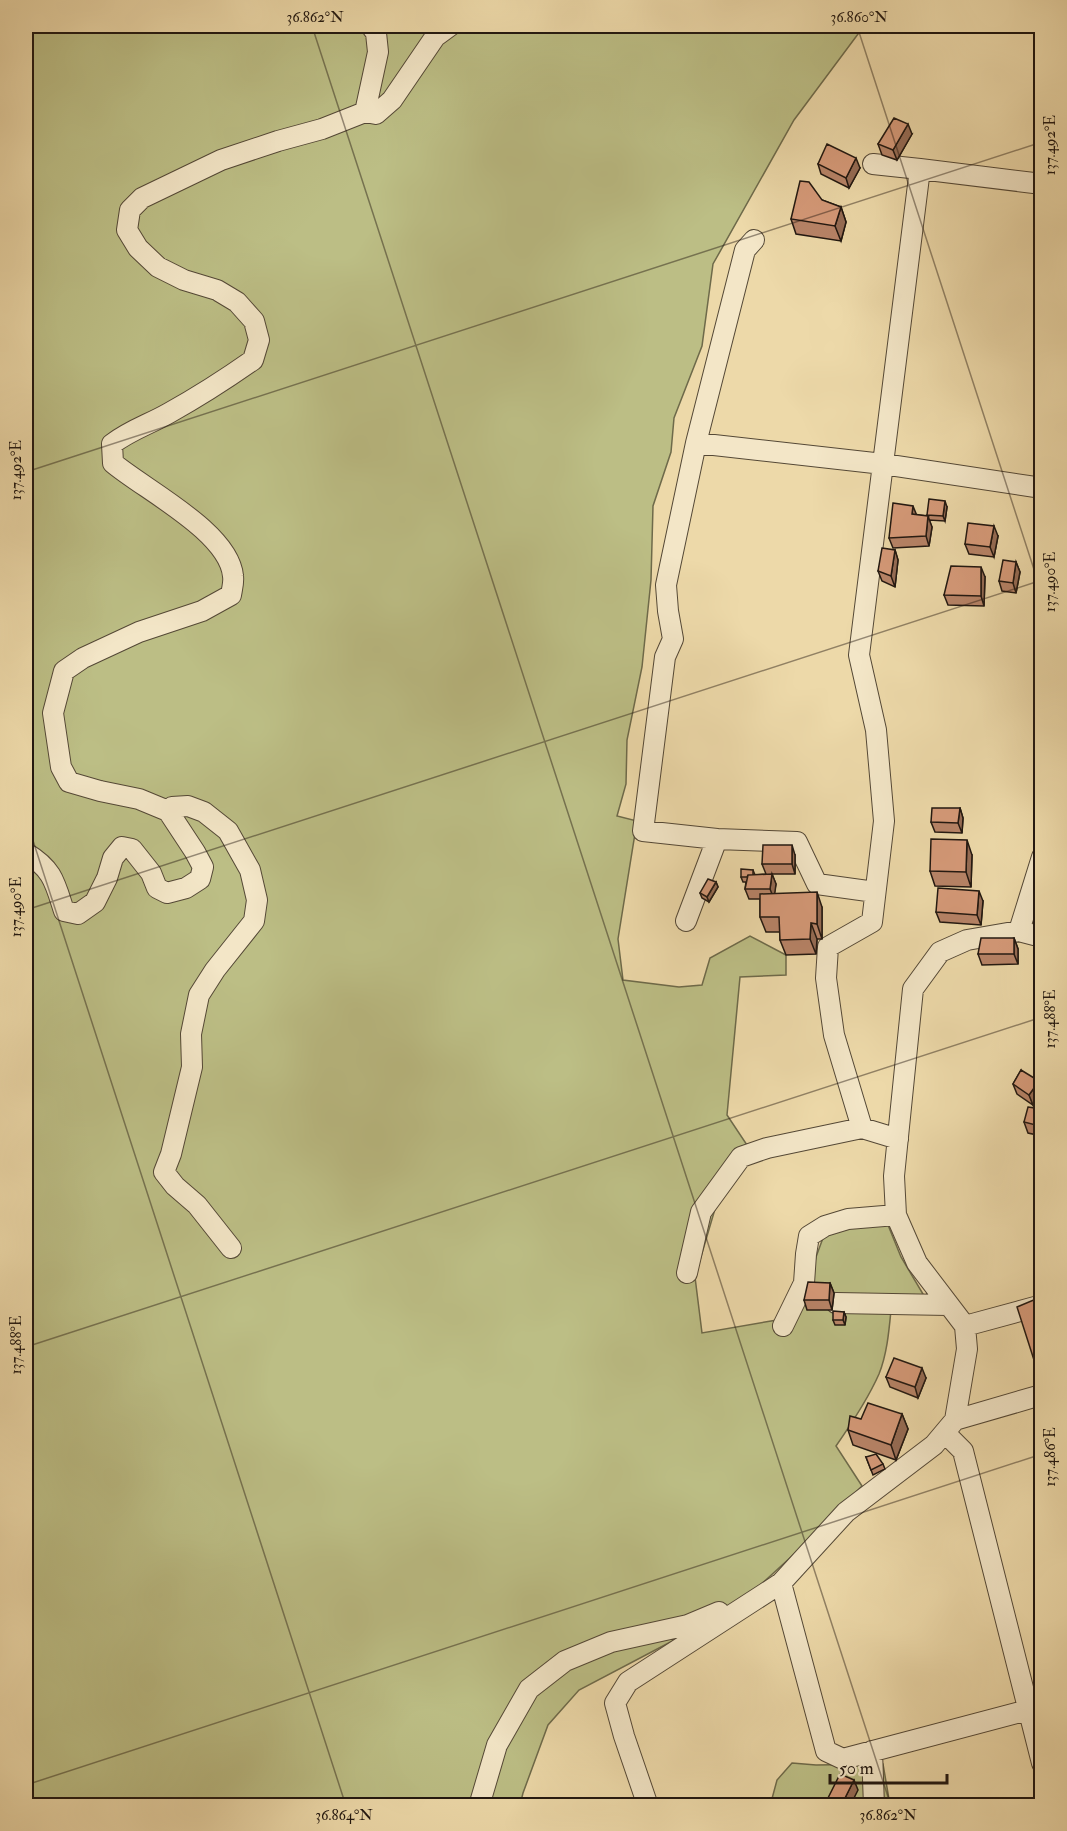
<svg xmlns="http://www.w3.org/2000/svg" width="1067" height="1831" font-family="'IM FELL Double Pica',serif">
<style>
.green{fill:#bcbe85;stroke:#6e6a4a;stroke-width:1.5}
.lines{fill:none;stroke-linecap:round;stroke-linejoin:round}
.minor-casing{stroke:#544836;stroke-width:22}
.minor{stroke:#f3e6c7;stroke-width:20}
.wall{fill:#b88468;stroke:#211710;stroke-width:1.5}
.shaded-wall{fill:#966c55;stroke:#211710;stroke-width:1.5}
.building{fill:#d69a79;stroke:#211710;stroke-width:1.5}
.ticks{fill:none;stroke:#211710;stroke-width:1.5;stroke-opacity:0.45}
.neatline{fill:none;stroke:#211710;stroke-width:2}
.ticks-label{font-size:15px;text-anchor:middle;fill:#211710}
</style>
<rect width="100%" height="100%" fill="#edd9a9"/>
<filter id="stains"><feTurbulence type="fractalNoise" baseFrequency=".00333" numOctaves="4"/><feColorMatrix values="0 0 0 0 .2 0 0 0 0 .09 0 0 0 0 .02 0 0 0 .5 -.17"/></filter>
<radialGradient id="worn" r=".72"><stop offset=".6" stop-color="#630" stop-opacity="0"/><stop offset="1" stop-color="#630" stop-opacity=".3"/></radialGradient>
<!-- green -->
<path class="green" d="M26,26H864L794,120L713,264L702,346L674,418L671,452L653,506L651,580L642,667L627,740L626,784L617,816L637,821L618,939L623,980L679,987L702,985L710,958L750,936L786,955V975L740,977L727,1115L751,1151L715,1209L695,1277L702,1333L777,1320L807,1296L816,1257L823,1238L852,1223L888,1225L901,1257L923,1294L891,1310C889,1331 887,1354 879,1374C868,1399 852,1423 836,1446L862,1486L803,1546L757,1588L680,1637L579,1690L548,1725L523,1793L520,1805L26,1806Z
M792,1763L816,1765L883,1764L890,1805L770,1806L777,1780Z"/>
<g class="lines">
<defs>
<path id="minor" d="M365,112L376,114L392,100L435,37L450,26
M873,164L920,169
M696,443L883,464L1042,488
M168,811L139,799L100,791L69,782L61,767L53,713L64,671L83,658L139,632L202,611L231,595C232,589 234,582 233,576C229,532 145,490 113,463L112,444C132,429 148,425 169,413C198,397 226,379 253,360L259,340L254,321L237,302L217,290L184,280L158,267L138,248L127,230L130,210L142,198L221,160L278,141L322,129L365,112L378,52L376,33L371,26
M717,839L643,831L665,657L673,639L668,611L666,585L696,443L745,250L754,240
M26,853C53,869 55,883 64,911L78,914L95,902L107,878L113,858L122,847L132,849L151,873L157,888L167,893L186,888L200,879L203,867L195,852L168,811L172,807L188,806L204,812L228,831L250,870L257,900L254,921L215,970L199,995L191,1034L192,1067L171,1154L164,1172L175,1186L197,1205L231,1248
M686,921L717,839L797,842L817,884L875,892
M1019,931L1042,857
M898,1139L862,1128L834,1035L826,978L828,947L872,922L884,821L876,730L859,655L920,169L1042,184
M687,1273L701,1212L741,1157L767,1148L862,1128
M836,1303L948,1305
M783,1326L804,1283L806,1254L809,1236L825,1226L848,1219L896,1215
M965,1326L1042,1305
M955,1420L1041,1395
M945,1433L963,1451L1042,1763
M781,1583L826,1751L843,1759L1028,1710
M872,1751L874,1806
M479,1806L497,1745L529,1689L565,1661L611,1642L688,1625L719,1612
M648,1806L624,1736L615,1703L628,1682L781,1583L846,1512L934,1445L955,1420L967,1349L965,1326L917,1263L896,1215L894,1176L913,989L940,952L967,940L1019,931L1042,937"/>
</defs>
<!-- minor casing -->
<use href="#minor" class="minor-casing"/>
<!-- minor -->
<use href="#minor" class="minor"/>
</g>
<!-- wall -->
<path class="wall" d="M912,134L897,160L882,155L878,144Z
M818,164L860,168L849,188L821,174Z
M822,200L841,207L846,222L841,241L796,234L791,219Z
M947,507L945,521L929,520L932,527L929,546L893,548L889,538L916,515L928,516L927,515Z
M998,536L994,557L969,554L965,544Z
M895,550L898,560L895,587L882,581L878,571Z
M1016,562L1020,572L1016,593L1002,591L999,581Z
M985,577L984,606L948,605L944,595Z
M960,808L963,818L962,833L935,832L931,822Z
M795,855V874H772L776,884L774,894L822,907V939H817L816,954L786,955L780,940V932H766L760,917V899H749L745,889L746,882H743L741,877L753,870L755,875L766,874L762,864Z
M972,855L971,887L935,886L930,871Z
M716,882L718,887L709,902L702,898L700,893Z
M983,901L981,925L940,922L936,912Z
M1014,938L1018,949V964L982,965L978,954Z
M1021,1070L1033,1105L1017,1094L1013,1084Z
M1041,1109V1143L1040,1142L1037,1135L1028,1133L1024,1122Z
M830,1283L834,1293L832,1310H807L804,1300Z
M844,1312L846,1317L845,1325H835L833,1320Z
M1041,1314V1374L1040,1375L1034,1360Z
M886,1377L926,1378L918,1398L890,1387Z
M902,1414L908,1429L896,1460L853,1445L848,1430L861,1419Z
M866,1457L883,1464L885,1469L873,1475Z"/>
<!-- shaded-wall -->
<path class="shaded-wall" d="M908,124L912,134L897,160L893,150Z
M856,158L860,168L849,188L846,178Z
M841,207L846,222L841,241L835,226Z
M945,501L947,507L945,521L943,516Z
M913,506L917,516L912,514Z
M928,516L932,527L929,546L926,536Z
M994,526L998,536L994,557L990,547Z
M895,550L898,560L895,587L891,576Z
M1016,562L1020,572L1016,593L1013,583Z
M981,567L985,577L984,606L981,596Z
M960,808L963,818L962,833L958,823Z
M967,840L972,855L971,887L966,872Z
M792,845L795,855V874L792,864Z
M772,874L776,884L774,899L770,889Z
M716,882L718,887L709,902L707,897Z
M979,891L983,901L981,925L977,915Z
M817,892L822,907V939L817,924Z
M811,923L817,939L816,954L810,939Z
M1014,938L1018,949V964L1014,954Z
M1039,1081L1041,1088V1092L1033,1105L1029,1095Z
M830,1283L834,1293L832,1310L829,1300Z
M844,1312L846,1317L845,1325L843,1320Z
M922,1368L926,1378L918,1398L915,1387Z
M902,1414L908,1429L896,1460L891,1445Z
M854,1780L858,1790L850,1806H841Z"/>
<!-- building -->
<path class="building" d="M894,118L908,124L893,150L878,144Z
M827,144L856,158L846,178L818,164Z
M800,181L809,182L822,200L841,207L835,226L791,219Z
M929,499L945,501L943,516L927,515Z
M893,503L913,506L912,514L928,516L926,536L889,538Z
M968,523L994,526L990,547L965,544Z
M882,548L895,550L891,576L878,571Z
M1003,560L1016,562L1013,583L999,581Z
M951,566L981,567V596L944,595Z
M932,808H960L958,823L931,822Z
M931,839L967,840L966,872L930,871Z
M763,845H792V864H762Z
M741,869L753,870V875H748L747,877H741Z
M772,874L770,889H745L748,875Z
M708,879L716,882L707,897L700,893Z
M938,888L979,891L977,915L936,912Z
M817,892V924L811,923L810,939L780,940L779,917H760V894Z
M981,938H1014V954H978Z
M1021,1070L1039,1081L1029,1095L1013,1084Z
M1028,1107L1041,1109V1133L1036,1132V1125L1024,1122Z
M808,1282L830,1283L829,1300H804Z
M1036,1299L1041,1316V1362L1039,1358L1034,1360L1017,1307Z
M833,1311L844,1312L843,1320H833Z
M894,1358L922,1368L915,1387L886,1377Z
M868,1403L902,1414L891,1445L848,1430L850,1416L861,1419Z
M876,1454L883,1464L871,1470L866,1457Z
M840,1774L854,1780L841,1806H824Z"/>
<!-- ticks -->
<path class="ticks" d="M312,26L891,1806M857,26L1042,594M26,35L54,26M26,472L1042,142M26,819L346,1806M26,910L1042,580M26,1347L1042,1017M26,1785L1042,1454"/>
<!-- margin -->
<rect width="1067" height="1831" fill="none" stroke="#edd9a9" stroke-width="66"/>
<!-- scale -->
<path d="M830 1774v9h117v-9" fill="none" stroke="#211710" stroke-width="3"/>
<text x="839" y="1774" font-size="18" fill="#211710" stroke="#f3e6c7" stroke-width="4.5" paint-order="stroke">50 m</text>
<rect x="33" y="33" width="1001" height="1765" class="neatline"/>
<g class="ticks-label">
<text x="315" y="22">36.862°N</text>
<text x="859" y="22">36.860°N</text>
<text transform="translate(1050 145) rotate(-90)" y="5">137.492°E</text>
<text transform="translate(16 470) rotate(-90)" y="5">137.492°E</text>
<text transform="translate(1050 582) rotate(-90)" y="5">137.490°E</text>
<text transform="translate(16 907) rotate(-90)" y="5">137.490°E</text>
<text transform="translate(1050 1019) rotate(-90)" y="5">137.488°E</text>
<text transform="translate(16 1345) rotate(-90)" y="5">137.488°E</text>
<text transform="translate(1050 1457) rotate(-90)" y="5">137.486°E</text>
<text x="344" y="1820">36.864°N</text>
<text x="888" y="1820">36.862°N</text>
</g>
<rect width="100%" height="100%" filter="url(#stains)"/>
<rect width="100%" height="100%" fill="url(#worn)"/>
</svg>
